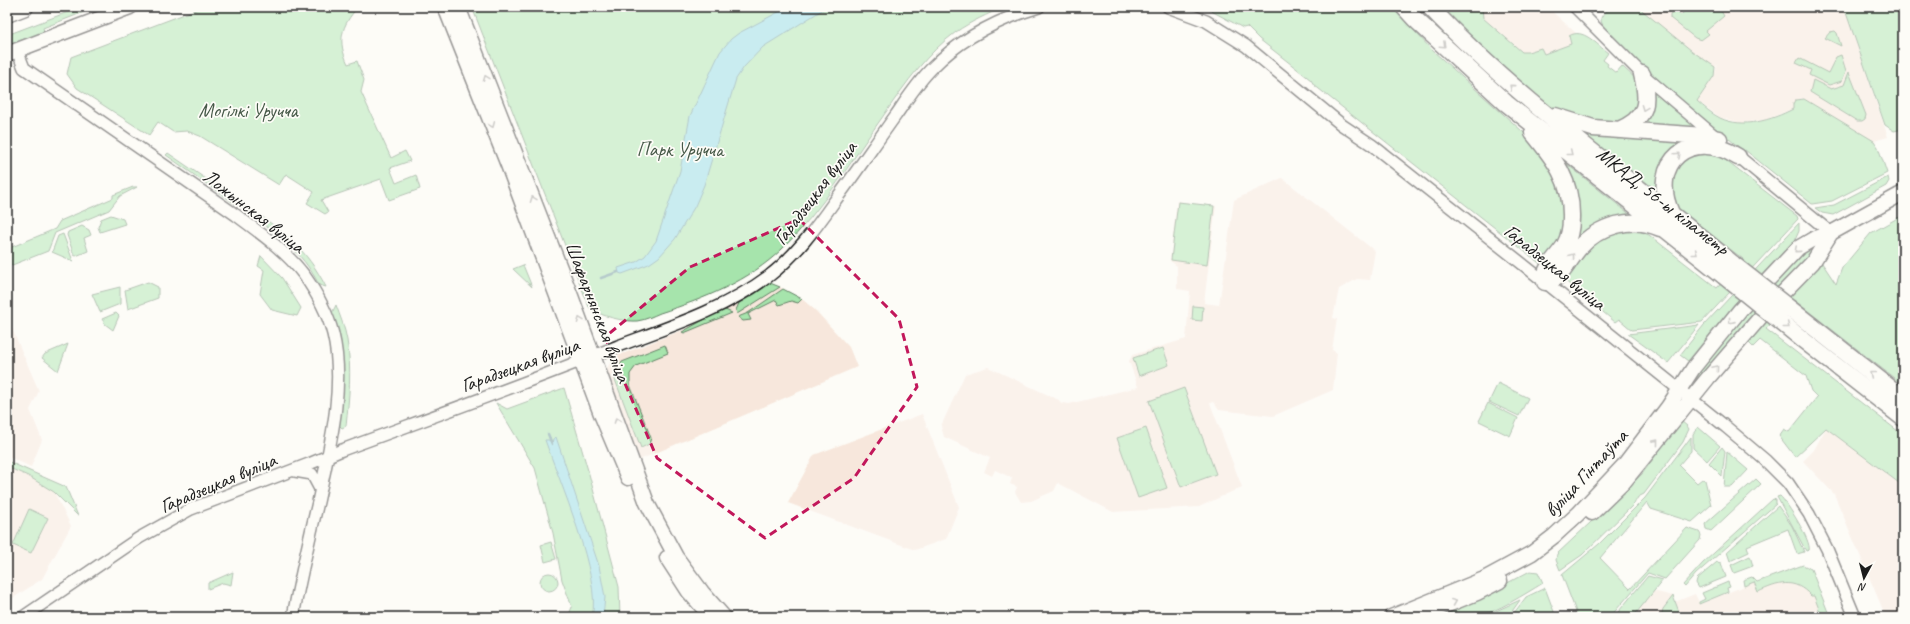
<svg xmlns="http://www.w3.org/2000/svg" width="1910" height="624" font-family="Caveat,sans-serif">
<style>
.built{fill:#f7e7dc}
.green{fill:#a6e4ac;stroke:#618064}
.water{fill:#8adae7;stroke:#5e8e96}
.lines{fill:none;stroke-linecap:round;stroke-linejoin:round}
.stream{stroke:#5e8e96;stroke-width:2.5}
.minor-casing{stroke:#1c1c1c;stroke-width:14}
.major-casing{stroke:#1c1c1c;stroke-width:17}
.highway-casing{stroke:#1c1c1c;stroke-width:19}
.minor{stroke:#fdfcf7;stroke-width:11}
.major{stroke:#fdfcf7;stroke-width:14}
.highway{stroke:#fdfcf7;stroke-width:16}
.highway-bridge-casing{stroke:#1c1c1c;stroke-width:19;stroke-linecap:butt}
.highway-bridge{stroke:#fdfcf7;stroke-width:16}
.oneway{stroke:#989794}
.marked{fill:none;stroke:#c2185b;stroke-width:3;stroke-dasharray:8 5;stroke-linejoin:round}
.labels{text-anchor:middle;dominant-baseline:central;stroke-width:3.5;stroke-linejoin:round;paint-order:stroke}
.park-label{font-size:20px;fill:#455847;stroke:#fdfcf7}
.street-label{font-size:20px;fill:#1c1c1c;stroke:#fdfcf7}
</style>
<rect width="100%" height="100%" fill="#fdfcf7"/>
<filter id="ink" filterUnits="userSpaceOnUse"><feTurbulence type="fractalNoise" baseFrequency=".025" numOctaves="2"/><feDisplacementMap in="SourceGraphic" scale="8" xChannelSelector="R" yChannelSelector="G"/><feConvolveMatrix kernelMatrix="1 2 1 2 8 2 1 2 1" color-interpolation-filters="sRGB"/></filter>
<g filter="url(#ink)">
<!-- built -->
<path class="built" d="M1482,7H1547L1576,33L1569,36L1571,44L1543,54L1541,48L1528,52H1522L1483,18Z
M1644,7H1844L1888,137L1874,141L1801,98L1793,104V109L1765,120L1742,123L1721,118L1697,101L1714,77L1717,65L1713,70L1638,12Z
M1282,178L1375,251L1370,280L1357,279L1339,289L1333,318L1337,319L1332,350L1337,353L1333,390L1273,416L1219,410L1213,402L1210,403L1242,487L1199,507L1113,512L1058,483L1054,491L1031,501L1021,502L1015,492L1017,487L1010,484L1012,478L995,470L992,476L984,472L990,458L944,437L941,426L965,374L988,367L1059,400L1061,404L1064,403L1069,404L1138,387L1129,361L1132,355L1186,339L1190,291L1177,289V266L1170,261L1177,201L1216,206L1204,303L1219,305L1234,200Z
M770,283L780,287L802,299L816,311L849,347L857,367L637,461L634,446L608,378L607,368L611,361L617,356L683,330Z
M7,317L39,391L30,410L42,440L31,467L7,456Z
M922,414L959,507L946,539L915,550L788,503L814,455Z
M1826,428L1903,486V617H1886L1834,494L1803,461L1814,450Z
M7,461L48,480L71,526L42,579L7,602Z
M1799,572L1810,576L1825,617H1631L1653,591L1673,596L1675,602L1695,594L1700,604L1754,582L1757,589Z"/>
<!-- green -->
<path class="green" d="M81,7H97L43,28L45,34L7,48V35Z
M203,7H358C341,26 337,41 348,64L357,61L364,80L361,92L391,158L405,151L410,161L390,168L396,183L416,175L420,189L389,200L381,179L321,200L328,212L325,214L307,203L314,192L286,174L279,185L200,136L187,131L173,132L158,122L149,135L77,88L67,74L71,57Z
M472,7H1004C988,14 970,22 956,32C927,53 906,83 886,112C853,158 823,209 782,249C749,281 704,299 660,313C653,316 645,320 637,321C625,322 598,316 589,307Z
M1204,7H1392L1432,50L1532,140L1558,176L1567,230L1543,266L1314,85L1311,80L1259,39L1247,27L1243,28Z
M1440,7H1482L1483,18L1522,52H1528L1541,48L1544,54L1571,44L1569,36C1583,27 1597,45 1608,53L1603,60L1608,64L1607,66L1616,73L1622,66L1637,80L1639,109L1621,125L1568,117L1546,106L1520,83Z
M1612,7H1638L1692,51L1715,67L1714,76L1697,101C1704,107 1712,114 1720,118C1743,129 1772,120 1793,109V104L1795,100L1804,99L1874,141L1878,147L1887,173L1832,201L1812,204L1745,150L1744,151C1723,134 1601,38 1601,20C1600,15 1608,10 1612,7Z
M1688,7H1730L1721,11L1724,16L1706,31L1709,34L1701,40L1695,38L1670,18V14L1674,11H1676L1681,15Z
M1844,7H1903V129L1894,131L1885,125Z
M1835,31L1837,33L1841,46L1825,38L1830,32Z
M1841,55L1846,71L1842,81L1829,85L1809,75L1811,70L1796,63L1799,58L1828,73L1836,57Z
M1849,72L1866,115L1865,119L1862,121H1857L1810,92L1813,80L1831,89L1844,85Z
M1653,91L1705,133L1639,124Z
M1567,125L1693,140L1660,199Z
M1712,150L1797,216L1798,219L1702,322L1632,330L1619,319L1615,322L1563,279L1589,243L1606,234L1635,230L1642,232L1649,235L1717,288L1743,259L1672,205L1669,181L1684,156Z
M168,153L241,203L238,206L166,155Z
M1558,157L1637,220L1570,250Z
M1888,177L1889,181L1886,186L1833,215L1822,213L1815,208L1834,205Z
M133,187H137L120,196L109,210L55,233L48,251L7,267V249L55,229L60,221L113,198V195Z
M1178,202L1214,206L1207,265L1171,260Z
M248,207C284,232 306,248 326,287L319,285C302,250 275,233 245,211Z
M111,215L123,219L125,224L100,232L98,227L101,219Z
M1903,215V385L1794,300L1766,329L1903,435V486L1826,428L1795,457L1779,436L1784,429L1789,432L1817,397L1811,391L1806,376L1760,340L1753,347L1746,340L1822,263L1836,284L1842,268L1871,233Z
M1799,223V231L1795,240L1735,303L1688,361L1680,355L1704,325Z
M82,226L89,230L91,235L84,238L88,251L76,256L74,255L67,235L68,232Z
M63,234L73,261L52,252L58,236Z
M1811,246L1814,247V250L1747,320L1699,378L1695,379L1694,377L1743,316Z
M261,256L282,278L301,308L297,316L272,310L260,294L264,270L258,266Z
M523,265L532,287L513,269Z
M148,282L158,287V298L128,309L125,290Z
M770,283L780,287L737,314L736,310L740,301Z
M120,287V304L100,312L92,294Z
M783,289L802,299L798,303L791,301L779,305L776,300L748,314L751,320L743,321L738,317L748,313Z
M336,305C340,316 345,328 347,340C352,369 349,398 346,426L342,428L339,425C343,388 348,349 332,313Z
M1193,306L1203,307L1202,321L1192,320Z
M723,309L732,313L684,333L682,332Z
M116,313L119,316L113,330L105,324L102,319Z
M1699,325L1668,363L1628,334Z
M68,344L58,371L42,358L45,354Z
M665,345L668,353L636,366L630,374V385L651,438L649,444L641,448L614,377L622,362Z
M1163,348L1169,365L1139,376L1133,358Z
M1498,383L1528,398L1519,416L1489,402Z
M564,388L589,474L619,587L620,617H568L572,607L562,580L553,533L535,468L496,403L507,409Z
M1184,388L1216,474L1181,487L1149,401Z
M1488,403L1518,418L1510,436L1479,421Z
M1681,421L1687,426L1689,429L1683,442L1644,494L1638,497L1634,504L1582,555L1560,570L1556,560L1557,554L1642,474Z
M1698,427L1720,446L1707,461L1693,448V434Z
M1146,428L1167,488L1138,498L1117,438Z
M1691,437V451L1679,465L1697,483L1702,479L1705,480L1711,505L1692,522L1651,509L1647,502L1600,558L1630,589L1687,528L1699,532L1701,535L1700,540L1665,579L1648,573L1610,617H1578L1562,575L1599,544L1645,498Z
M1722,447L1725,451L1722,476L1709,463Z
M1727,452L1748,470L1732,487H1724Z
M7,461L66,487L78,516L54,492L28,476L7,467Z
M1756,479L1761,484L1711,531L1706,529L1705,524Z
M1780,496C1787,502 1812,542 1809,550L1806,551L1777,497Z
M1773,499L1776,500V504L1696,574L1685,587L1683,585L1703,563Z
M1778,506L1792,526L1804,552L1797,554L1788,529L1747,546L1749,552L1730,561L1727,552Z
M29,509L48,518L31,553L13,545Z
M551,542L556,559L545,562L541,545Z
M1750,556L1753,566L1734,573L1731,565Z
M1717,562L1721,563L1726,577L1699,588L1696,583L1697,579Z
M1803,565L1811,569L1830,617H1822L1814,596H1811C1794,577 1778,583 1758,592L1754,582L1744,586L1743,580L1752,577L1757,582Z
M1530,571L1538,572L1543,583C1525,594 1497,612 1476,617C1464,620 1446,617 1433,617L1479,598Z
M233,572L231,585L223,583L208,589V583Z
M540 582a9 9 0 1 1 18 0a9 9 0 1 1-18 0Z
M1648,576L1663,580L1633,617H1614Z
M1728,582L1730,587L1727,588L1728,592L1699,604V602L1705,599L1702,593Z
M1545,588L1556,617H1511L1526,597Z
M1673,596L1681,617H1661L1663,609Z
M1520,600L1508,617H1483Z"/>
<!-- water -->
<path class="water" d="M788,7H827L763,47L744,67L736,79L704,185L695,206L675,239L659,257L649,264L622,274L619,273L618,268L636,262L645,256L656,241L680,171L690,116L720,52L731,39L739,33Z
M556,437L599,566L605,597L603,617H592C602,578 559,480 545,440H549L552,444L553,439Z"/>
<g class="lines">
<!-- stream -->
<path class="stream" d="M601,278L618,272
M548,434L552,444"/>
<defs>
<path id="minor" d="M1168,7L1206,21L1246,46L1342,125L1372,145L1520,262L1726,427L1765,460L1788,483L1809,514L1827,549L1855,617
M1575,7L1642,74L1717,138
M17,50L24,68L236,215C260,233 286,251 304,275C316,292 328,314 333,334C346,387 329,450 318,502C309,540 300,578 293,617
M1733,152L1831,233
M295,471L312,474L320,489
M23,617L139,538L191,509L309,464L342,450C434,416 527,383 618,346C669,327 725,309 769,276C795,256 815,229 834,202C855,174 875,144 896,115C907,99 918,82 932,68C961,38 999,19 1039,7"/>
<path id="major" d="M445,7L508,165L601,414L628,478
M458,7L571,296L647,503L676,557L702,592L724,617
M7,54L130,7
M1592,513L1623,483L1708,378L1771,305L1813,262L1831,233
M667,558L689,592L711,617
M1391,617L1484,579L1532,553L1554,536L1578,514L1624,465L1668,407L1694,367L1740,310L1798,248L1815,238L1831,233L1903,193
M1418,617L1477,593L1500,581"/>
<path id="highway" d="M1404,7L1415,19L1506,103L1724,276
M1430,7C1521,103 1631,179 1733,264
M7,14L25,7
M1555,116L1593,128L1704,136L1719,139
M1619,130C1648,117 1649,103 1642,74
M1533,133C1555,160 1572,181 1571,218C1571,227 1570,236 1565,245C1558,257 1544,266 1545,282C1561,281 1569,259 1579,248C1599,225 1632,216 1660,228
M1671,213C1648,163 1691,126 1738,157
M1812,326L1903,398
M1802,339L1903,418"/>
</defs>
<!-- minor casing -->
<use href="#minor" class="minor-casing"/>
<!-- major casing -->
<use href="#major" class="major-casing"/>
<!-- highway casing -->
<use href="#highway" class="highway-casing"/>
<!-- minor -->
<use href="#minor" class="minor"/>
<!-- major -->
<use href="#major" class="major"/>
<!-- highway -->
<use href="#highway" class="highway"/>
<defs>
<path id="highway-bridge" d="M1733,264L1812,326
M1724,276L1802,339"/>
</defs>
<!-- highway-bridge casing -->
<use href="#highway-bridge" class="highway-bridge-casing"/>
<!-- highway-bridge -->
<use href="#highway-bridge" class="highway-bridge"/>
</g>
<!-- one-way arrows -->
<defs><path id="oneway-chevron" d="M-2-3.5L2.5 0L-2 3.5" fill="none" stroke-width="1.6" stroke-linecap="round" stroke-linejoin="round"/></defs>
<g class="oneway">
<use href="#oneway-chevron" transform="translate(1443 45) rotate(43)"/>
<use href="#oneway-chevron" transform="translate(486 78) rotate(-111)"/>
<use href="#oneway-chevron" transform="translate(1512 87) rotate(-140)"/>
<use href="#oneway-chevron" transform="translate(1644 108) rotate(111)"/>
<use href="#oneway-chevron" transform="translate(492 125) rotate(68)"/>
<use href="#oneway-chevron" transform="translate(1570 153) rotate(39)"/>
<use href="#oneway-chevron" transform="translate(1678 155) rotate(-43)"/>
<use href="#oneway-chevron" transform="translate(533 199) rotate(-111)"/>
<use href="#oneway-chevron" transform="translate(1797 250) rotate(139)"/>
<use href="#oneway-chevron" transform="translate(1695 253) rotate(38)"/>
<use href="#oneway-chevron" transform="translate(1572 256) rotate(-53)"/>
<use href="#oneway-chevron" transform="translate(580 320) rotate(-111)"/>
<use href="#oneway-chevron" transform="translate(1731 321) rotate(129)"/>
<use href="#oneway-chevron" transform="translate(1787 326) rotate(39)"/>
<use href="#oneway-chevron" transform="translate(1716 368) rotate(-50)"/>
<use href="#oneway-chevron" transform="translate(1872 374) rotate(-142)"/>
<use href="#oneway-chevron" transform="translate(617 420) rotate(-110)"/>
<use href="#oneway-chevron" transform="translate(1656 442) rotate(-51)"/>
<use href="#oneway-chevron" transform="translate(1454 602) rotate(-22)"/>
</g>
</g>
<!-- marked area -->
<path d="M0 0H1910V624H0ZM799,219L899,319L917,387L854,478L765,538L657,458L605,337L690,267Z" fill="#fdfcf7" fill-opacity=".55" fill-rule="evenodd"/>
<path class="marked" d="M799,219L899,319L917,387L854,478L765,538L657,458L605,337L690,267Z"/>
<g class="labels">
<!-- park labels -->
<g class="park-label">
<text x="248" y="110">Могілкі Уручча</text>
<text x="680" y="149">Парк Уручча</text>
</g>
<!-- street labels -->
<g class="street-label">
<text transform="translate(815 193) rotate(-53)">Гарадзецкая вуліца</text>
<text transform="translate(1663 201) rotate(38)">МКАД, 56-ы кіламетр</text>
<text transform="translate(254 211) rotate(38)">Ложынская вуліца</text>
<text transform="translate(1555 267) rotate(39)">Гарадзецкая вуліца</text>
<text transform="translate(598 312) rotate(69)">Шафарнянская вуліца</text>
<text transform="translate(520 365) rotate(-20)">Гарадзецкая вуліца</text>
<text transform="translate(1586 473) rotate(-47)">вуліца Гінтаўта</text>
<text transform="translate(218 483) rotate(-23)">Гарадзецкая вуліца</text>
</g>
</g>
<!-- margin -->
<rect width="1910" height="624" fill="none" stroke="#fdfcf7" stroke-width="24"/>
<rect x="12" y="12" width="1886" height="600" fill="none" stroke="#1c1c1c" stroke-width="1.5" filter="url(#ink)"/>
<!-- north arrow -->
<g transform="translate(1864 578) rotate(187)" stroke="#fdfcf7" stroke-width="3" paint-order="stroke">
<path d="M0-3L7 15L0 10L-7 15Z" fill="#1c1c1c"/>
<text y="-6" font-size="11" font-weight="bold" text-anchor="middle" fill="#1c1c1c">N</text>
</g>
</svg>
